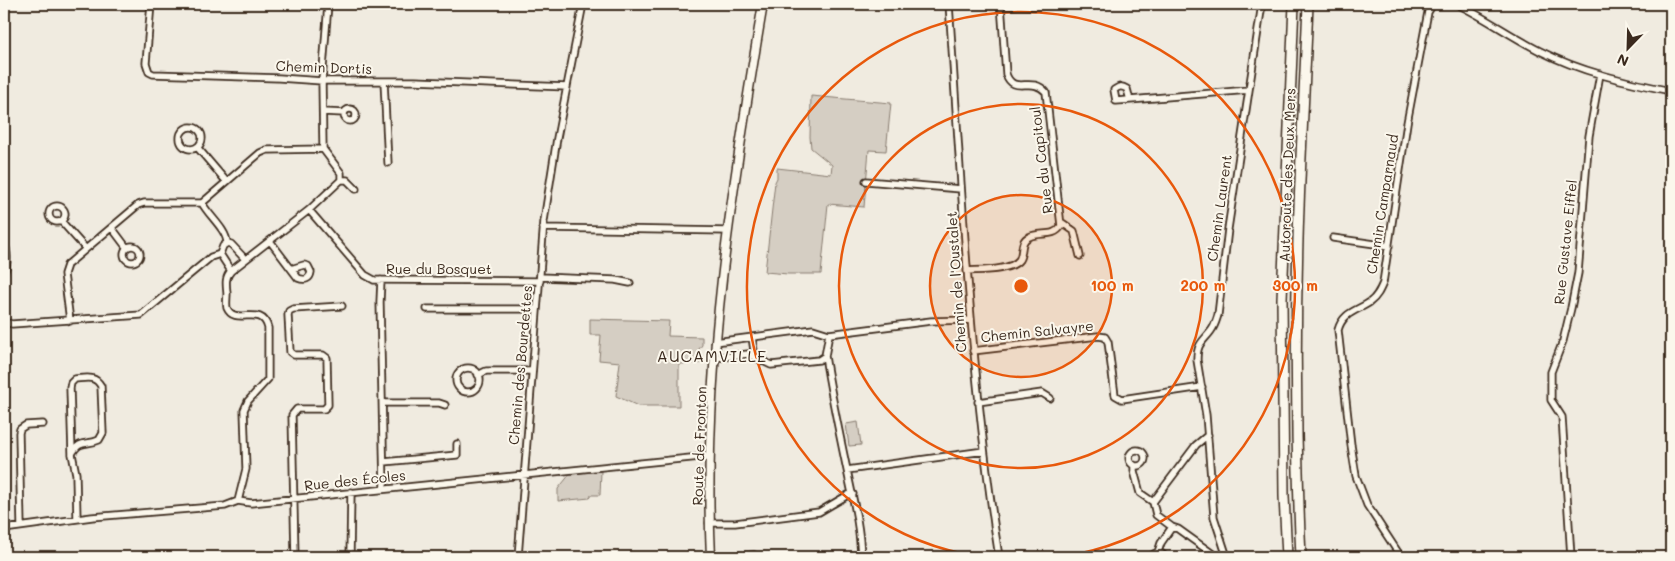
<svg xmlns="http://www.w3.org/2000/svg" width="1675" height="561" font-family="Mali,sans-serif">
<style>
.green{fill:#d5cec3;stroke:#887c70}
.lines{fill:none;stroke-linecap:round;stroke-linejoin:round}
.minor-casing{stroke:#3b2a1e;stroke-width:9}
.major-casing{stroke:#3b2a1e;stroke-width:11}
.highway-casing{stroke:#3b2a1e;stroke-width:12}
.minor{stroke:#fbf7ec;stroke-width:5.5}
.major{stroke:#fbf7ec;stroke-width:8}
.highway{stroke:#fbf7ec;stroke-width:9}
.ring{fill:none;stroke:#e8590c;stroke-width:2.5}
.labels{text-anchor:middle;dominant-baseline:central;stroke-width:4;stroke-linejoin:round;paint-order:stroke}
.street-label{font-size:14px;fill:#3b2a1e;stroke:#fbf7ec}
.quarter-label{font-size:16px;letter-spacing:1px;fill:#3b2a1e;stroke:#fbf7ec}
.centre{fill:#e8590c;stroke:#fbf7ec;stroke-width:2.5}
.ring-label{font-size:15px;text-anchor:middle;font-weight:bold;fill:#e8590c;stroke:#fbf7ec;stroke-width:4;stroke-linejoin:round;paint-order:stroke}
</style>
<rect width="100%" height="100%" fill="#f0ebe0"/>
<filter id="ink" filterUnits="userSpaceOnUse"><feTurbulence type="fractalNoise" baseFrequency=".02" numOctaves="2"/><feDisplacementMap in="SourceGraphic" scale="10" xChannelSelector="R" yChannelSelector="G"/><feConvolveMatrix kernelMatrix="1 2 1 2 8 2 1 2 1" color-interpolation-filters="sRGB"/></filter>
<g filter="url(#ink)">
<!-- green -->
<path class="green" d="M811,96L891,103L886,151L869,150L864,207L828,204L821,274H788L765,272L775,182L777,178V168L831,174L832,165L811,148L810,137Z
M590,319L669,321L668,336L702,337V345L699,349V354L702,357V363L679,364V406H638L616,396L620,362L599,360L601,335H590Z
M858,422L861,445L849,446L846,424Z
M601,471L600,495H591L590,498L558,501V489L570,474Z"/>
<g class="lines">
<defs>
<path id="minor" d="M151,4L146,63L149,72L153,74L279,78L322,81H415L567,87
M949,4C962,189 970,374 999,557
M1457,4C1486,18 1512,37 1540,51C1581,72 1626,82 1671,91
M384,81L388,163
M1130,100L1127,89C1122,86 1119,86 1114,90L1116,101L1130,100L1249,90
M344 115a6 6 0 1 1 12 0a6 6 0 1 1-12 0Z
M323,112L344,113
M180 138a11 11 0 1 1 22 0a11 11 0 1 1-22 0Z
M197,147L226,181
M341,180H347L356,189
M866,181L961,189
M202,203L260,153L267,150L323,149
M49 214a8 8 0 1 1 16 0a8 8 0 1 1-16 0Z
M309,210L365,275L374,280L540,281
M61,221L86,249
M1061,222L1074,231L1080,256
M112,228L127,248
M543,228L728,231
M1333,238L1389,246
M270,241L298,278C305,281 310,279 311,272L308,266L304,265L291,269
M4,243C8,251 8,265 4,273
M124 254a8 8 0 1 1 16 0a8 8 0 1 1-16 0Z
M231,271L220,254L223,246L227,243L231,244L245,259
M967,271C980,270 1011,271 1019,260C1024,253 1019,241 1029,237C1040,231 1054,238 1061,226L1046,92C1031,75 1014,96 1006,74L1001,4
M540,277L615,280L630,283
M381,280L380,302L384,489
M427,309H537
M70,321L64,274L67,265L138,205L144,203H202C208,215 227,230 227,243
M4,322L12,324L141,315L211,257L220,254
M829,334L931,321L970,320
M752,337L754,351L753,356
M973,351L1098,336L1105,337L1108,342L1115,395L1122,399L1202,387
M825,356C831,394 839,432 847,470C853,499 860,527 861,557
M714,358L748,354L771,365L819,360L825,356L829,334L813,329L715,342
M456 380a12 12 0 1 1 24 0a12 12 0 1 1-24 0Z
M478,375L486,371H532
M978,402L1042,393L1050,398
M383,403H439L445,405
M1208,435L1196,445L1153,502L1156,515L1172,527L1178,529L1217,557
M1129 458a8 8 0 1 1 16 0a8 8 0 1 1-16 0Z
M72,454C80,439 86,446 99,440L103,433L101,386C95,375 86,378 75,379L71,383L70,388L72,454L76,474L77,519
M384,462L457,455V444
M1134,465V471L1140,493L1153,502
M847,470L984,451
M238,501L246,469L244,410L248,401L268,379V328C262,303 235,327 227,308C226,304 227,298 227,293C226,284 225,277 231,271L309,210L341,180V173L323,149L322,81L328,4
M709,523H735L819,512L848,495L853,494
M21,526L19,433L20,429L26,425L43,424
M4,529L92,517L225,506L238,501L251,503L710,456
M1158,552L1161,543L1172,527
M295,557L292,415L297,409H324L328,405L327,358L323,355H294L290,352L288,315L289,311L293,309L342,306
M350,557L351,492
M518,557L544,221L557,138L583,4
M733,557L754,555
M1151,557C1155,551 1161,551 1165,557
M1227,557L1214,517L1206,415L1197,360C1197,343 1202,343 1211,331C1215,326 1216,321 1218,315L1228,229L1262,4
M1401,557L1367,505L1356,476L1351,445L1338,330C1343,312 1357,311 1370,302C1377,297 1380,290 1383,283L1407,123L1428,12L1433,4
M1571,557L1562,417L1551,400V372L1563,341L1571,308L1578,273L1589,136L1600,74"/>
<path id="major" d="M711,557C702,371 732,187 763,4"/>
<path id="highway" d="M1287,557L1284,496L1282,299L1294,4
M1301,557C1296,451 1295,345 1298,239C1300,160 1305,82 1308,4"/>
</defs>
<!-- minor casing -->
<use href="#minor" class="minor-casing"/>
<!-- major casing -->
<use href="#major" class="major-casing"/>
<!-- highway casing -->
<use href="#highway" class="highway-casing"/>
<!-- minor -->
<use href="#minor" class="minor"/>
<!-- major -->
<use href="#major" class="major"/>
<!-- highway -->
<use href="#highway" class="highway"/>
</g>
</g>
<!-- distance rings -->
<circle cx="1021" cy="286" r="91" fill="#e8590c" fill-opacity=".12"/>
<g class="ring">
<circle cx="1021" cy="286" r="91"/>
<circle cx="1021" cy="286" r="182"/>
<path d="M981 557A274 274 0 1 1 1061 557"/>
</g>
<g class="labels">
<!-- street labels -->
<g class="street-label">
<text transform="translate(324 67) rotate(2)">Chemin Dortis</text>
<text transform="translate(1041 160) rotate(-97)">Rue du Capitoul</text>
<text transform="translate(1287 175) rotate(-88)">Autoroute des Deux Mers</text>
<text transform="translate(1382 204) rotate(-81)">Chemin Camparnaud</text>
<text transform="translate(1219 208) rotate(-82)">Chemin Laurent</text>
<text transform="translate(1565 242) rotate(-84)">Rue Gustave Eiffel</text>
<text x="439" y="268">Rue du Bosquet</text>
<text transform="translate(956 282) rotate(-94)">Chemin de l'Oustalet</text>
<text transform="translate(1037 331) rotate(-6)">Chemin Salvayre</text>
<text transform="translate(520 365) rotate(-85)">Chemin des Bourdettes</text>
<text transform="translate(699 446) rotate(-88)">Route de Fronton</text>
<text transform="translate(355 480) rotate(-6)">Rue des Écoles</text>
</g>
<!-- quarter labels -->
<g class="quarter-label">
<text x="712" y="355">AUCAMVILLE</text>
</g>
</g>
<circle cx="1021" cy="286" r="8" class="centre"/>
<g class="ring-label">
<text x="1112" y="291">100 m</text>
<text x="1203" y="291">200 m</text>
<text x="1295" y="291">300 m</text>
</g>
<!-- margin -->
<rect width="1675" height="561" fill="none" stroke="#fbf7ec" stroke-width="20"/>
<rect x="10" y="10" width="1655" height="541" fill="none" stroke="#3b2a1e" stroke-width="2" filter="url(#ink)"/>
<!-- north arrow -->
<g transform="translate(1628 48) rotate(203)" stroke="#fbf7ec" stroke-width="4" paint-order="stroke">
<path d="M0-4L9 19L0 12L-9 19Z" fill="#3b2a1e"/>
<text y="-8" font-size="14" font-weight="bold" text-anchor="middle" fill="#3b2a1e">N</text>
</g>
</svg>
